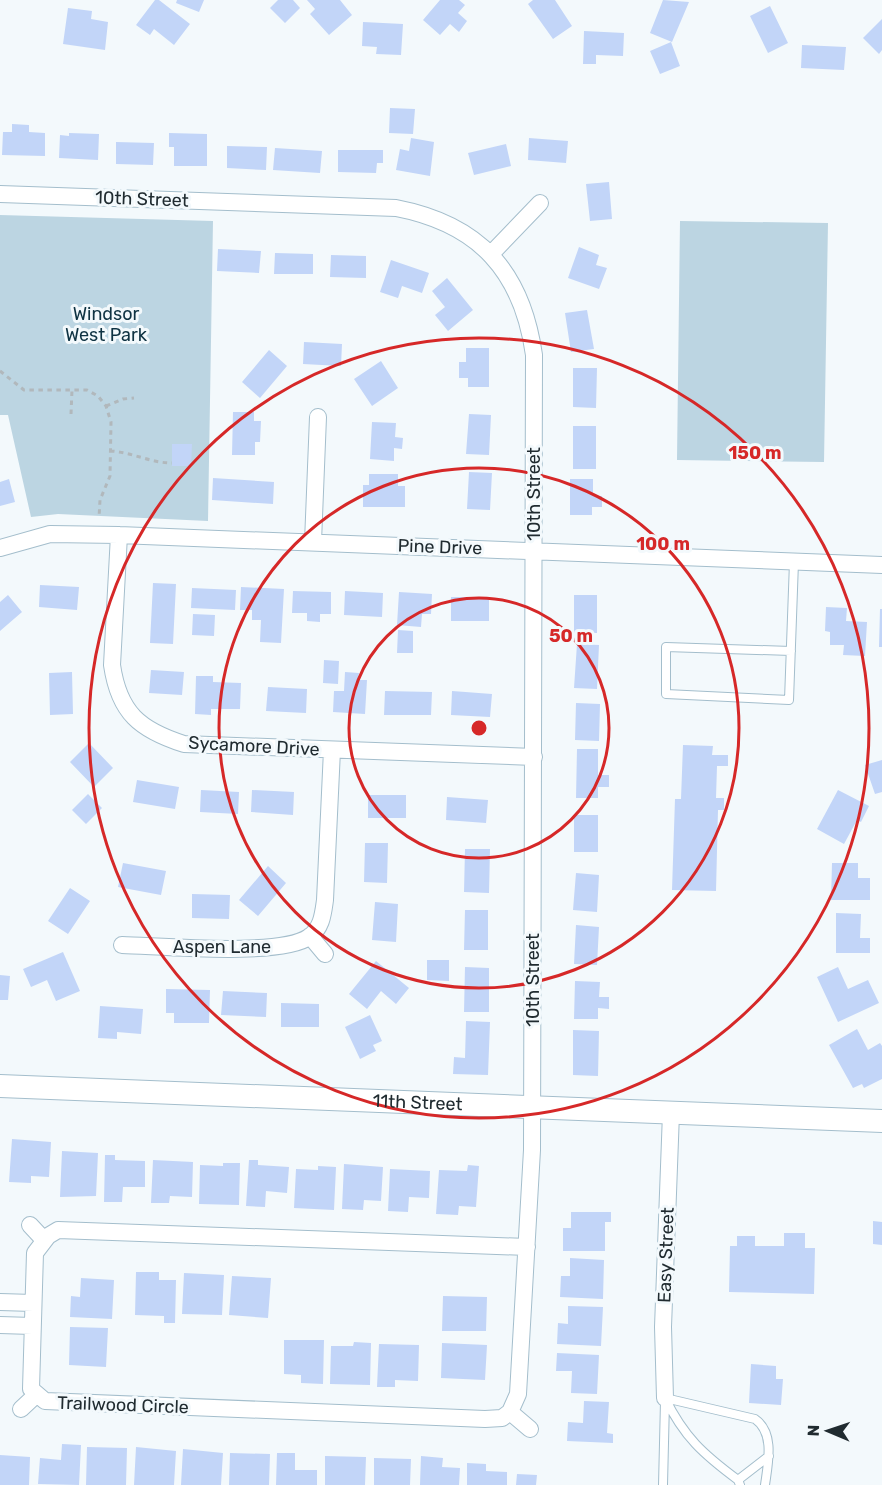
<svg xmlns="http://www.w3.org/2000/svg" width="882" height="1485" font-family="Rubik,sans-serif">
<style>
.green{fill:#bcd5e2}
.building{fill:#c2d5f8}
.lines{fill:none;stroke-linecap:round;stroke-linejoin:round}
.lane-casing{stroke:#a4becc;stroke-width:10}
.street-casing{stroke:#a4becc;stroke-width:18}
.secondary-casing{stroke:#a4becc;stroke-width:24}
.path{stroke:#b1b8bc;stroke-width:3;stroke-dasharray:4.5 4.5;stroke-linecap:butt}
.lane{stroke:#fff;stroke-width:8}
.street{stroke:#fff;stroke-width:16}
.secondary{stroke:#fff;stroke-width:22}
.ring{fill:none;stroke:#d62828;stroke-width:3}
.labels{text-anchor:middle;dominant-baseline:central;stroke-width:6;stroke-linejoin:round;paint-order:stroke}
.street-label{font-size:18px;fill:#202b30;stroke:#f3f9fc}
.park-label{font-size:18px;fill:#0f3343;stroke:#f3f9fc}
.centre{fill:#d62828;stroke:#f3f9fc;stroke-width:3}
.ring-label{font-size:18px;text-anchor:middle;font-weight:bold;fill:#d62828;stroke:#f3f9fc;stroke-width:6;stroke-linejoin:round;paint-order:stroke}
</style>
<rect width="100%" height="100%" fill="#f3f9fc"/>
<!-- green -->
<path class="green" d="M0,215L213,221L208,521L58,514L31,517L8,415H0Z
M680,221L828,223L824,462L677,460Z"/>
<!-- building -->
<path class="building" d="M155,0H159L190,24L174,45L154,29L150,35L136,25Z
M177,0H204L199,12L176,3Z
M278,0H293L300,8L285,23L270,8Z
M307,0H340L352,15L329,35L310,14L315,9Z
M440,0H459L465,5L458,13L467,21L459,32L450,24L440,35L423,20Z
M533,0H555L572,26L553,39L528,4Z
M663,0L689,2L672,42L650,33Z
M770,6L788,43L768,53L750,16Z
M68,8L92,11L91,19L108,22L105,50L63,44Z
M882,19V50L879,54L863,38Z
M363,22L403,24L401,55L376,54L377,47L362,46Z
M584,31L624,33L623,56L596,55V64H583Z
M671,42L680,66L660,74L650,51Z
M802,45L846,47L844,70L801,68Z
M390,108L415,109L413,134L389,133Z
M12,124L29,125V132L45,133V156L2,155L3,132H12Z
M69,133L99,134L98,160L59,158L60,135L69,136Z
M169,133L207,134V166H174V147H169Z
M411,138L434,142L430,176L396,170L400,149L409,151Z
M529,138L568,141L566,163L528,160Z
M116,142L154,143L153,165L116,164Z
M506,144L511,166L474,175L468,153Z
M227,146L267,147L266,170L227,168Z
M275,148L322,151L320,173L273,170Z
M338,150H383V163H377L376,173L338,172Z
M609,182L612,219L590,221L586,184Z
M579,247L599,255L596,265L607,268L599,289L568,278Z
M218,249L261,251L259,273L217,271Z
M275,253L313,254V274H274Z
M331,255L366,256V278L330,277Z
M391,260L429,273L422,293L402,286L398,298L380,292Z
M447,278L473,310L448,331L435,315L445,307L432,291Z
M587,310L594,349L571,352L565,313Z
M304,342L342,344L341,366L303,364Z
M466,348H489V387H468V378H459V362H466Z
M269,350L287,366L260,398L242,382Z
M381,361L398,388L372,406L354,379Z
M573,368H597L596,408L573,407Z
M233,412H254V421H261L260,442H255V455H232Z
M469,414L491,415L489,455L466,454Z
M372,422L396,423L395,437L403,438L402,449L394,448V461L370,459Z
M573,426H596V469H573Z
M172,444H192L191,466H172Z
M469,472L492,473L490,510L467,509Z
M369,474H398V486H405V507H363V485H369Z
M213,478L274,482L273,504L212,500Z
M9,479L15,502L0,506V482Z
M570,479H593V496H602V507H592V515H570Z
M153,583L176,584L173,644L150,643Z
M40,585L79,587L77,610L39,607Z
M241,587L284,589L281,643L260,642L261,620H252V610H240Z
M192,588L236,590L235,610L191,608Z
M293,591L331,592V614H320V622L307,621V613H292Z
M345,591L383,593L382,617L344,615Z
M399,592L432,594L431,614H422L421,627L397,625Z
M8,595L22,612L0,631V602Z
M574,595H597V633H574Z
M451,597H489V621H451Z
M826,607L847,608L846,621L867,622L865,656L843,655L844,645H830V632L825,631Z
M880,609H882V647H879Z
M193,614L215,615L214,636L192,635Z
M398,630L413,631V653H397Z
M577,644L599,645L597,689L574,688Z
M324,660L339,661L338,684L323,683Z
M151,670L184,672L182,695L149,693Z
M72,672L73,714L50,715L49,673Z
M345,672L359,673L358,680H367L365,714L333,712L334,691H344Z
M196,676H213V682L241,683L240,709H211V715L195,714Z
M268,687L307,689L306,713L266,711Z
M385,691L432,692L431,715H384Z
M452,691L492,694L490,717L451,715Z
M576,703L600,704L599,741L575,740Z
M89,743L113,768L94,787L70,762Z
M683,745L713,746L712,755H728V766H717L716,798H724V810H718L716,891L672,890L675,799H681Z
M577,749H598V775H609V787H598V798H576Z
M882,760V792L875,794L865,765Z
M137,780L179,787L175,809L133,802Z
M201,790L239,792L238,814L200,812Z
M252,790L294,792L293,815L251,812Z
M838,790L869,806L861,822L857,820L844,844L817,829Z
M88,794L102,808L86,824L72,810Z
M368,795H406V818H368Z
M447,797L488,800L486,823L446,820Z
M574,815H598V852H574Z
M365,843H388L387,883L364,882Z
M465,849H490L489,893L464,892Z
M123,863L166,871L161,895L118,887Z
M832,863H858V878H870V900H831Z
M268,866L286,883L258,916L239,900Z
M576,873L599,875L597,912L573,910Z
M70,888L90,901L68,934L48,921Z
M192,894L230,895L229,919L192,918Z
M375,902L398,904L396,942L372,940Z
M465,910H488V950H464Z
M836,913L861,914L860,938H870V953H836Z
M576,925L599,927L597,965L574,964Z
M63,952L80,991L56,1001L47,980L31,987L23,969Z
M427,960H449V981L427,980Z
M376,961L409,988L396,1004L381,991L367,1009L349,994Z
M465,967L489,968V1012H464Z
M838,967L848,989L868,980L879,1003L838,1022L817,977Z
M0,975L10,976L8,1000H0Z
M575,981L600,982L599,997H609V1009L598,1008V1019H574Z
M166,989L210,990L209,1023H174V1013H166Z
M223,991L267,993L266,1017L221,1015Z
M281,1003L319,1004V1027H281Z
M100,1006L143,1009L141,1034L117,1032V1039L98,1038Z
M370,1015L382,1041L373,1045L376,1051L360,1059L345,1027Z
M466,1021L490,1022L488,1075L453,1074L454,1057L465,1058Z
M857,1029L868,1050L880,1043L882,1046V1079L864,1088L862,1084L853,1088L829,1045Z
M573,1030L599,1031L598,1076L573,1075Z
M12,1139L51,1142L49,1177L31,1176V1183L9,1182Z
M62,1151L98,1153L96,1196L60,1197Z
M105,1155H115V1160L145,1161V1187H123L122,1202H104Z
M153,1160L193,1162L192,1197L170,1196L169,1203H151Z
M249,1160H258V1165L289,1167L287,1193L266,1191L265,1207L246,1206Z
M223,1163H240L239,1205L199,1204L200,1165L223,1166Z
M344,1164L383,1167L381,1201L364,1200L363,1210L342,1209Z
M468,1165L479,1166L476,1207L459,1206L458,1215L436,1214L439,1170L467,1171Z
M318,1166L336,1167L334,1210L294,1208L296,1169L318,1170Z
M390,1169L430,1171L429,1198L409,1197L408,1212L388,1211Z
M571,1212H611V1222H605V1251H563V1228H571Z
M873,1221L882,1222V1245L873,1244Z
M784,1233H805V1248H815L814,1294L729,1292L730,1246H737V1236H755V1246H784Z
M570,1258L604,1260L603,1299L560,1297L561,1276H570Z
M136,1272H159V1280H176L175,1323H164V1316L135,1315Z
M184,1273L224,1275L222,1315L182,1314Z
M232,1276L271,1278L268,1318L229,1315Z
M81,1278L114,1280L112,1319L70,1317L71,1296L80,1297Z
M443,1296L487,1297L486,1331H442Z
M568,1306L603,1307L601,1346L557,1344L558,1323L568,1324Z
M70,1327L108,1328L106,1367L69,1365Z
M284,1340H324L323,1384L301,1383V1375L284,1374Z
M354,1342L371,1343L370,1385L330,1384L331,1346H353Z
M442,1343L487,1345L485,1380L441,1378Z
M379,1344L419,1345L418,1381L395,1380V1387H377Z
M557,1353L599,1355L597,1394L571,1393L572,1371H556Z
M751,1364L776,1366V1379H783L781,1405L749,1403Z
M584,1401L609,1402L607,1433L613,1434V1443L567,1441L568,1422L583,1423Z
M62,1444L81,1445L79,1485L38,1484L40,1458L61,1460Z
M87,1447L127,1448L126,1485H86Z
M136,1447L176,1451L174,1485H134Z
M183,1449L223,1453L221,1485H181Z
M230,1453L270,1454L269,1485H229Z
M277,1453H295V1470H317V1485H276Z
M0,1455L30,1457L29,1485H0Z
M325,1456L366,1457L365,1485H325Z
M421,1456L443,1458L442,1467L460,1468L459,1485H420Z
M374,1458L411,1459L410,1485H374Z
M467,1463L486,1464V1471L507,1472V1485H467Z
M517,1474L537,1475L536,1485H516Z"/>
<g class="lines">
<defs>
<path id="lane" d="M791,651L666,647V694L789,700L794,562
M665,1398L755,1419C775,1433 768,1463 765,1485
M665,1398C684,1437 703,1454 738,1480L740,1485
M738,1480L769,1456
M663,1485L665,1401"/>
<path id="street" d="M0,194L396,208C479,224 522,271 534,355L532,1150L518,1394L510,1412L502,1418L485,1419L45,1401L31,1389L35,1253L48,1236L58,1230L527,1247
M491,254L540,203
M119,535L112,665C119,713 140,730 184,744L534,757
M313,542L318,417
M0,548L50,534L119,535L882,565
M310,936L325,954
M122,945C162,946 280,957 309,937C322,928 323,914 325,900L332,750
M30,1225L44,1240
M0,1302L33,1303
M0,1325L32,1326
M665,1398L663,1327L671,1113
M21,1409L36,1395
M510,1412L530,1429"/>
<g id="secondary">
<path id="s1" d="M0,1086L882,1121"/>
</g>
</defs>
<!-- lane casing -->
<use href="#lane" class="lane-casing"/>
<!-- street casing -->
<use href="#street" class="street-casing"/>
<!-- secondary casing -->
<use href="#secondary" class="secondary-casing"/>
<!-- path -->
<path class="path" d="M0,371L24,390H87L98,396L106,406L111,422L110,476L100,500L99,518
M106,406L123,399L134,398
M71,414L72,390
M110,451C132,452 150,463 172,463"/>
<!-- lane -->
<use href="#lane" class="lane"/>
<!-- street -->
<use href="#street" class="street"/>
<!-- secondary -->
<use href="#secondary" class="secondary"/>
</g>
<!-- distance rings -->
<g class="ring">
<circle cx="479" cy="728" r="130"/>
<circle cx="479" cy="728" r="260"/>
<circle cx="479" cy="728" r="390"/>
</g>
<g class="labels">
<!-- street labels -->
<g class="street-label">
<text transform="translate(142 199) rotate(2)">10th Street</text>
<text transform="translate(534 494) rotate(-90)">10th Street</text>
<text transform="translate(440 547) rotate(2)">Pine Drive</text>
<text transform="translate(254 746) rotate(3)">Sycamore Drive</text>
<text x="222" y="947">Aspen Lane</text>
<text transform="translate(533 980) rotate(-90)">10th Street</text>
<text stroke="none"><textPath href="#s1" startOffset="418">11th Street</textPath></text>
<text transform="translate(666 1255) rotate(-88)">Easy Street</text>
<text transform="translate(123 1405) rotate(2)">Trailwood Circle</text>
</g>
<!-- park labels -->
<g class="park-label">
<text x="106" y="314">Windsor<tspan x="106" dy="21">West Park</tspan></text>
</g>
</g>
<circle cx="479" cy="728" r="9" class="centre"/>
<g class="ring-label">
<text x="755" y="459">150 m</text>
<text x="663" y="550">100 m</text>
<text x="571" y="642">50 m</text>
</g>
<!-- north arrow -->
<g transform="translate(828 1431) rotate(272)" stroke="#f3f9fc" stroke-width="4.5" paint-order="stroke">
<path d="M0-4.5L10 22L0 15L-10 22Z" fill="#202b30"/>
<text y="-9" font-size="16" font-weight="bold" text-anchor="middle" fill="#202b30">N</text>
</g>
</svg>
